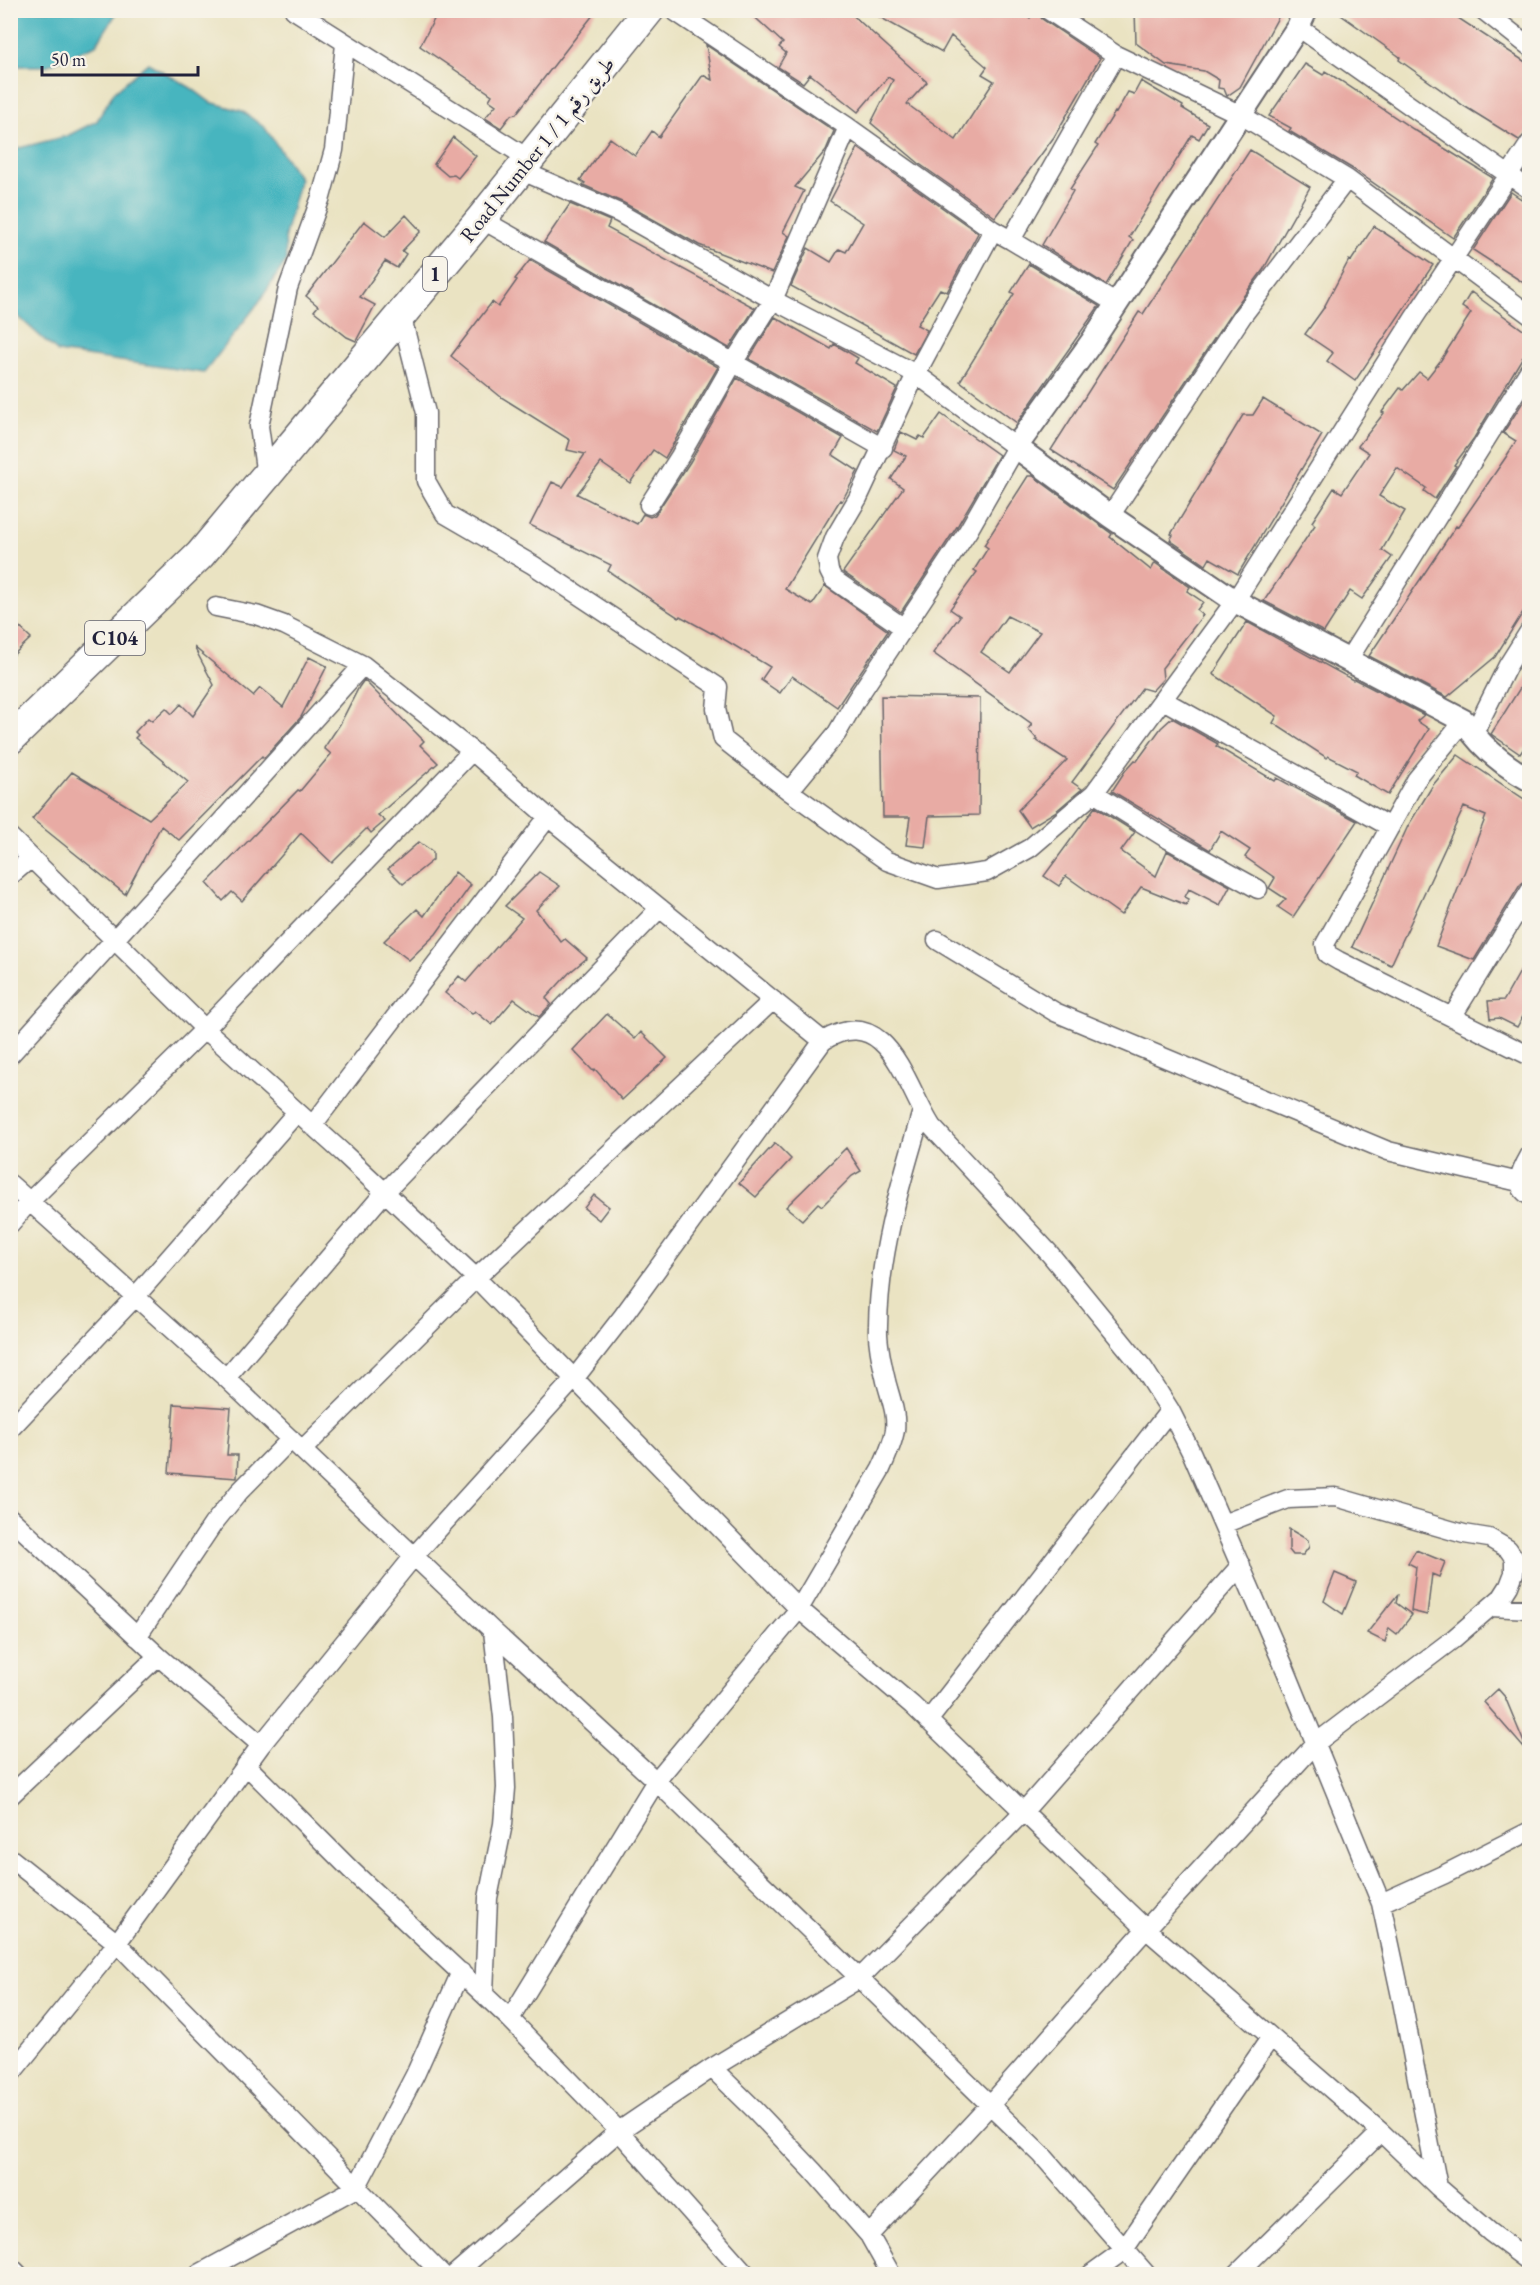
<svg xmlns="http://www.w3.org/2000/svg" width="1540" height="2285" font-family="'EB Garamond',Amiri,serif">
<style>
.water{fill:#46b5bf;stroke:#346c7d;stroke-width:1.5}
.building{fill:#e8aba4;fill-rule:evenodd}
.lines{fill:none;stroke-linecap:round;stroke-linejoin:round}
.minor-casing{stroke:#68666a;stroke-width:21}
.tertiary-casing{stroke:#68666a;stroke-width:26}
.trunk-casing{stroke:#68666a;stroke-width:33}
.minor{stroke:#fff;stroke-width:18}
.tertiary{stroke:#fff;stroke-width:22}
.trunk{stroke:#fff;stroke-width:30}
.labels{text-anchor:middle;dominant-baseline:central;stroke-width:5;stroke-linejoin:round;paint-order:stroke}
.shield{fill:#f7f3e8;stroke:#62616f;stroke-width:1.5}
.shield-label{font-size:20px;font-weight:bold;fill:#22223b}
.street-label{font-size:21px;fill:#22223b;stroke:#f7f3e8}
</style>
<rect width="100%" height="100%" fill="#f7f3e8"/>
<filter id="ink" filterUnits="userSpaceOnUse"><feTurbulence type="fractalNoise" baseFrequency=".0167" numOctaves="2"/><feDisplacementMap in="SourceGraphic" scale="12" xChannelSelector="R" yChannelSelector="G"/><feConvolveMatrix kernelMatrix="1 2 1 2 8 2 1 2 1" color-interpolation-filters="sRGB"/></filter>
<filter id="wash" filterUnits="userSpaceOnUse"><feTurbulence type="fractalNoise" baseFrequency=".008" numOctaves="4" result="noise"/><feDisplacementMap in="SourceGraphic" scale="24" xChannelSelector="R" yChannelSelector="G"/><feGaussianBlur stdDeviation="1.35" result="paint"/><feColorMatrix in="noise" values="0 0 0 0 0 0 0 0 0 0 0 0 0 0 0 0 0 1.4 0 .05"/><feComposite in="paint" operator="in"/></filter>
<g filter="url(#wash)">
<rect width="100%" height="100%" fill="#eae3c2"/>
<!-- water -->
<path class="water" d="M10,11L11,10L118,11L96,45L46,66H11Z
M148,63L191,88L210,102L242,111L265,128L300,179L285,235L286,261L259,302L204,373L58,352L11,310V150L67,136L97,121L114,92Z"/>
<g id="blocks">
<!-- building -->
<path class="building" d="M439,10H597L516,114L511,115L501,128L485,118L496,105L489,100L492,95L420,46Z
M747,10H847L927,82L907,104L956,140L994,81L982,74L987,67L951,36L942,52L867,10H1019L1030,18L1036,10L1042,19L1100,58L1054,137L995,217L921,165L871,123L893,80L888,77L858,112L810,74L803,83L778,67L786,53L779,47L783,43Z
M1135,10H1282L1240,87L1227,96L1224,89L1218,88L1219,80L1204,71L1166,65L1136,43Z
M1334,10H1446L1530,65V130L1519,140L1464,106L1399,60L1400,57Z
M706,45L834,131L826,150L795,187L804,191L783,232L789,236L772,273L699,245L624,203L583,185L585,183L580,180L610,138L635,156L652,131L659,137L703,75L712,80Z
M1305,64L1323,75L1325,71L1341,81L1413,129L1493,178L1453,238L1353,169L1289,131L1291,128L1269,116Z
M1141,81L1183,106L1182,108L1208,124L1199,139L1192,135L1129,237L1133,240L1106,285L1042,245L1073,191L1070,189L1098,146L1095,144L1115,112L1116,113L1128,92L1134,94Z
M453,137L476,156L458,178L454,175L448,176L434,164Z
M858,148L978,233L947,292L940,289L917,325L927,330L914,354L791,286L808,248L831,262L839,249L846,252L863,223L830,201Z
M1250,150L1310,187L1263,270L1234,309L1113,490L1051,450L1139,312L1143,314Z
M1511,192L1530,205V287L1473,250Z
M570,204L610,221L607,228L755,308L729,348L544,242Z
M406,215L421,231L402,251L406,254L397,268L385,261L360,297L375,305L356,341L347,337L314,311L318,306L306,296L364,221L385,237Z
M1374,226L1433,265L1355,381L1327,361L1333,353L1305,334L1323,309L1349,260L1351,261Z
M530,260L718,367L665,458L653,450L630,483L601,463L577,494L637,524L643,514L650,517L655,515L690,462L737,378L843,438L833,455L858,471L842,501L840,500L785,589L812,605L825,586L888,631L837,707L792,676L780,693L761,680L770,667L712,632L711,633L680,616L679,618L608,571L611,565L530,525L552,482L563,487L585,454L567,450L570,440L501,397L451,356L492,302L498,307L517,280L515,279Z
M1029,264L1099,306L1017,423L960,381L1014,294L1011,292Z
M1471,292L1530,335V345L1474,438L1454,465L1456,466L1435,499L1424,491L1426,488L1397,468L1379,496L1405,511L1382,550L1392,557L1362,599L1350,591L1324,632L1264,601L1315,525L1312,522L1334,488L1342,493L1369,453L1358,446L1384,413L1382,412L1400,388L1403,390L1419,372L1427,378L1441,360L1471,313L1462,307Z
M775,317L831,349L834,344L841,348L858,358L855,363L897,388L877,431L749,359Z
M1530,391V601L1495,657L1447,697L1369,656L1456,526L1458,527L1506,457L1516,441L1503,433Z
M1263,399L1322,435L1238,574L1210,558L1206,565L1170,540L1173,535L1171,534L1243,415H1253Z
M941,414L999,455L958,525L901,612L843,572L903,488L891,479L906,456L894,450L901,432L917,440L920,436L924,438Z
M1028,476H1033L1112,534L1110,537L1151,570L1155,563L1190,587L1187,591L1203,602L1197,610L1203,615L1162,668L1163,679L1152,691L1142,688L1072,782L1082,789L1055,812L1030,827L1018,810L1067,760L1036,740L1037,739L1028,729L1032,724L933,653L960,616L950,609L977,572L974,570L988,548L984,545ZM1007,616L1040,632L1010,672L981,652Z
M10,618L31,638L10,658Z
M1247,622L1353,680L1354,679L1424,715L1417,721L1429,729L1388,795L1354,775L1357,771L1328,756L1327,758L1273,723L1277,716L1213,674Z
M194,647L253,696L260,688L283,707L309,657L327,666L301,717L264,758L262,756L179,840L161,826L125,894L32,819L72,772L149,819L188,782L135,738L138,735L135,732L148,718L152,721L166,708L172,714L181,704L193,716L214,685Z
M1530,672V751L1524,748L1520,754L1491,734Z
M364,680L424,741L420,745L438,763L378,815L385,821L371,833L367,828L332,863L301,833L242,901L232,892L223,901L207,883L298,790L300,791L331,754L324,748L340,724L359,687Z
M881,696L980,698L979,815L929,816L925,847L906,845L910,817H883Z
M1172,718L1218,744L1216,746L1275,781L1277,778L1357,821L1293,917L1278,907L1286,899L1269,888L1275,878L1245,857L1250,850L1221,831L1210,850L1112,791L1125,771L1135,760L1137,761L1161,728Z
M1458,755L1530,803V876L1520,885L1474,960L1436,946L1486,816L1464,807L1391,965L1352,947L1408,826L1433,785Z
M1095,807L1135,832L1121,851L1156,876L1167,851L1230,886L1220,905L1189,889L1185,897L1189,899L1186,905L1141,887L1121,915L1066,876L1059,886L1044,876Z
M419,842L433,852V860L403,884L388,869Z
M455,872L471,885L436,934L409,960L384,941L417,909L424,916Z
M539,872L560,886L536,910L561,942L565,939L587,958L569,973L546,998L551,1004L539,1017L514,999L492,1025L475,1011L472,1014L445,993L459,976L466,982L522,918L505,906Z
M1530,954V1004L1517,1027L1499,1018L1490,1019L1488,1001L1504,1000Z
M607,1014L635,1039L641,1032L667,1058L622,1100L595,1069L593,1071L573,1050Z
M775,1143L791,1159L756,1197L739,1183Z
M846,1148L861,1171L852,1176L822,1206L818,1203L802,1220L786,1207Z
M594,1195L609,1207L599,1220L584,1208Z
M174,1404L231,1408L227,1455H238L237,1478L169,1473Z
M1289,1529L1308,1540L1309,1547L1303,1555H1293L1289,1550Z
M1416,1550L1445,1562L1439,1577L1432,1574L1427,1615L1411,1611L1416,1567L1408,1563Z
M1335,1573L1356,1582L1343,1614L1324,1601Z
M1398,1594L1396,1603L1412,1615L1397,1634L1389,1628L1385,1642L1367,1633Z
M1498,1689L1505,1697L1525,1745L1523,1747L1484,1702Z"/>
</g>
</g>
<g filter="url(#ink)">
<use href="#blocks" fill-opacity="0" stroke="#68666a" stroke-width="1.5"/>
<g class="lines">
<defs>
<path id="minor" d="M294,10L529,159
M673,10L848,127L993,230
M1048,10L1116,55L1241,115L1347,179L1530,315
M1483,10L1530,47
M1298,27L1530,190
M520,170L619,213L773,300L916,374L1016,447L968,531L856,700L837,733L789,791L887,861L938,879L987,872L1030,848L1094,793L1235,601L1414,318L1530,143
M481,219L883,448
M1011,240L1117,304
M401,314L426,413V481L445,514L533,565L718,687L716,709L723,739L789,791
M266,476L259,426L288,288L321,197L334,150L345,44
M649,505L680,456L733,363L773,300L848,127
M1110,516L1243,315L1347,179
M216,607L256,615L284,625L363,665L472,751L548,817L823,1041
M904,628L833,579L829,571L827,559L835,537L858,498L916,374L993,230L1011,240L1116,55
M1348,660L1530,369
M1163,700L1390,827
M1464,721L1416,780L1325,944L1327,954L1339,961L1530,1056
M1473,735L1508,665L1530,630
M1094,793L1166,838L1258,889
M10,837L205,1029L342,1152L476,1278L799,1609L912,1705L1146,1929L1381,2132L1438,2187L1490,2232L1530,2262
M10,876L31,858
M937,940L1055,1012L1388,1151L1519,1182
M1452,1017L1530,891
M10,1055L363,665
M312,1126L548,817
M1530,1155C1522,1169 1512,1185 1530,1196
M10,1184L226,1378L493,1631L656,1781L1042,2155L1146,2274
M10,1224L29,1202L205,1029L472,751
M226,1378L385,1192L660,908
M10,1429L135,1297L297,1112
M302,1450L476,1278L773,1000
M10,1518L158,1656L261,1745
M1491,1607L1530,1609
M137,1637L213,1524L239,1492L291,1439
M928,1721L1170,1410
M246,1765L353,1872L510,2019L619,2131L746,2274
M10,1796L158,1656
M10,1858L117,1943L442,2274
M1381,1903L1445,1874L1530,1831
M484,1993L488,1898L503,1824L506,1788L503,1717L493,1631
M510,2019L656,1781L799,1609L881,1469C887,1456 893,1443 895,1430C897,1413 890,1397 886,1381C882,1363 877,1344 878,1326C879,1252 901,1182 922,1111
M712,2068L755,2110L813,2171L869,2235L891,2274
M10,2075L117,1943L261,1745L414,1556L574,1379L623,1316L823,1041C888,1001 905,1086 932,1127L1050,1254L1144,1369L1170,1410L1192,1454L1286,1671L1381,1903L1402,2001L1438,2187
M869,2235L990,2105L1146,1929L1316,1743L1452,1640L1502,1597L1509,1586L1514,1573V1558L1508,1549L1489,1538L1464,1534L1336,1497L1288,1499L1223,1524
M10,2266L18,2274
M199,2274L356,2188L415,2075L461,1972
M455,2274L619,2131L712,2068L860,1978L1024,1811L1241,1565
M1091,2274L1123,2251L1271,2037
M1237,2274L1381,2132"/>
<path id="tertiary" d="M1306,10L1298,27L1091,343L1016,447L1110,516L1235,601L1464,721C1480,746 1503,765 1530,780"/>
<path id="trunk" d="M10,739L200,555L481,219L649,10"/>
</defs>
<!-- minor casing -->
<use href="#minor" class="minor-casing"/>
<!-- tertiary casing -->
<use href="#tertiary" class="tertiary-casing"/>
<!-- trunk casing -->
<use href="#trunk" class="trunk-casing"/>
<!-- minor -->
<use href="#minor" class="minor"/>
<!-- tertiary -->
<use href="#tertiary" class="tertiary"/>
<!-- trunk -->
<use href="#trunk" class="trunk"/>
</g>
</g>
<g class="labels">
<!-- shield labels -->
<g class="shield">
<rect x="423" y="257" width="24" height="34" rx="4.5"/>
<rect x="85" y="621" width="60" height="34" rx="4.5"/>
</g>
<g class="shield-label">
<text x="435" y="274">1</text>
<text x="115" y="638">C104</text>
</g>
<!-- street labels -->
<g class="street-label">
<text transform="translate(537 149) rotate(-51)">Road Number 1 / طريق رقم 1</text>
</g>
</g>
<!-- margin -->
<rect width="1540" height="2285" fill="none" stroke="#f7f3e8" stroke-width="36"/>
<!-- scale -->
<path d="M42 66v9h156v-9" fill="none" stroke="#22223b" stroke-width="3"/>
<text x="51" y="66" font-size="18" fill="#22223b" stroke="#f7f3e8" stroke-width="4.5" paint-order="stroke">50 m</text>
</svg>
